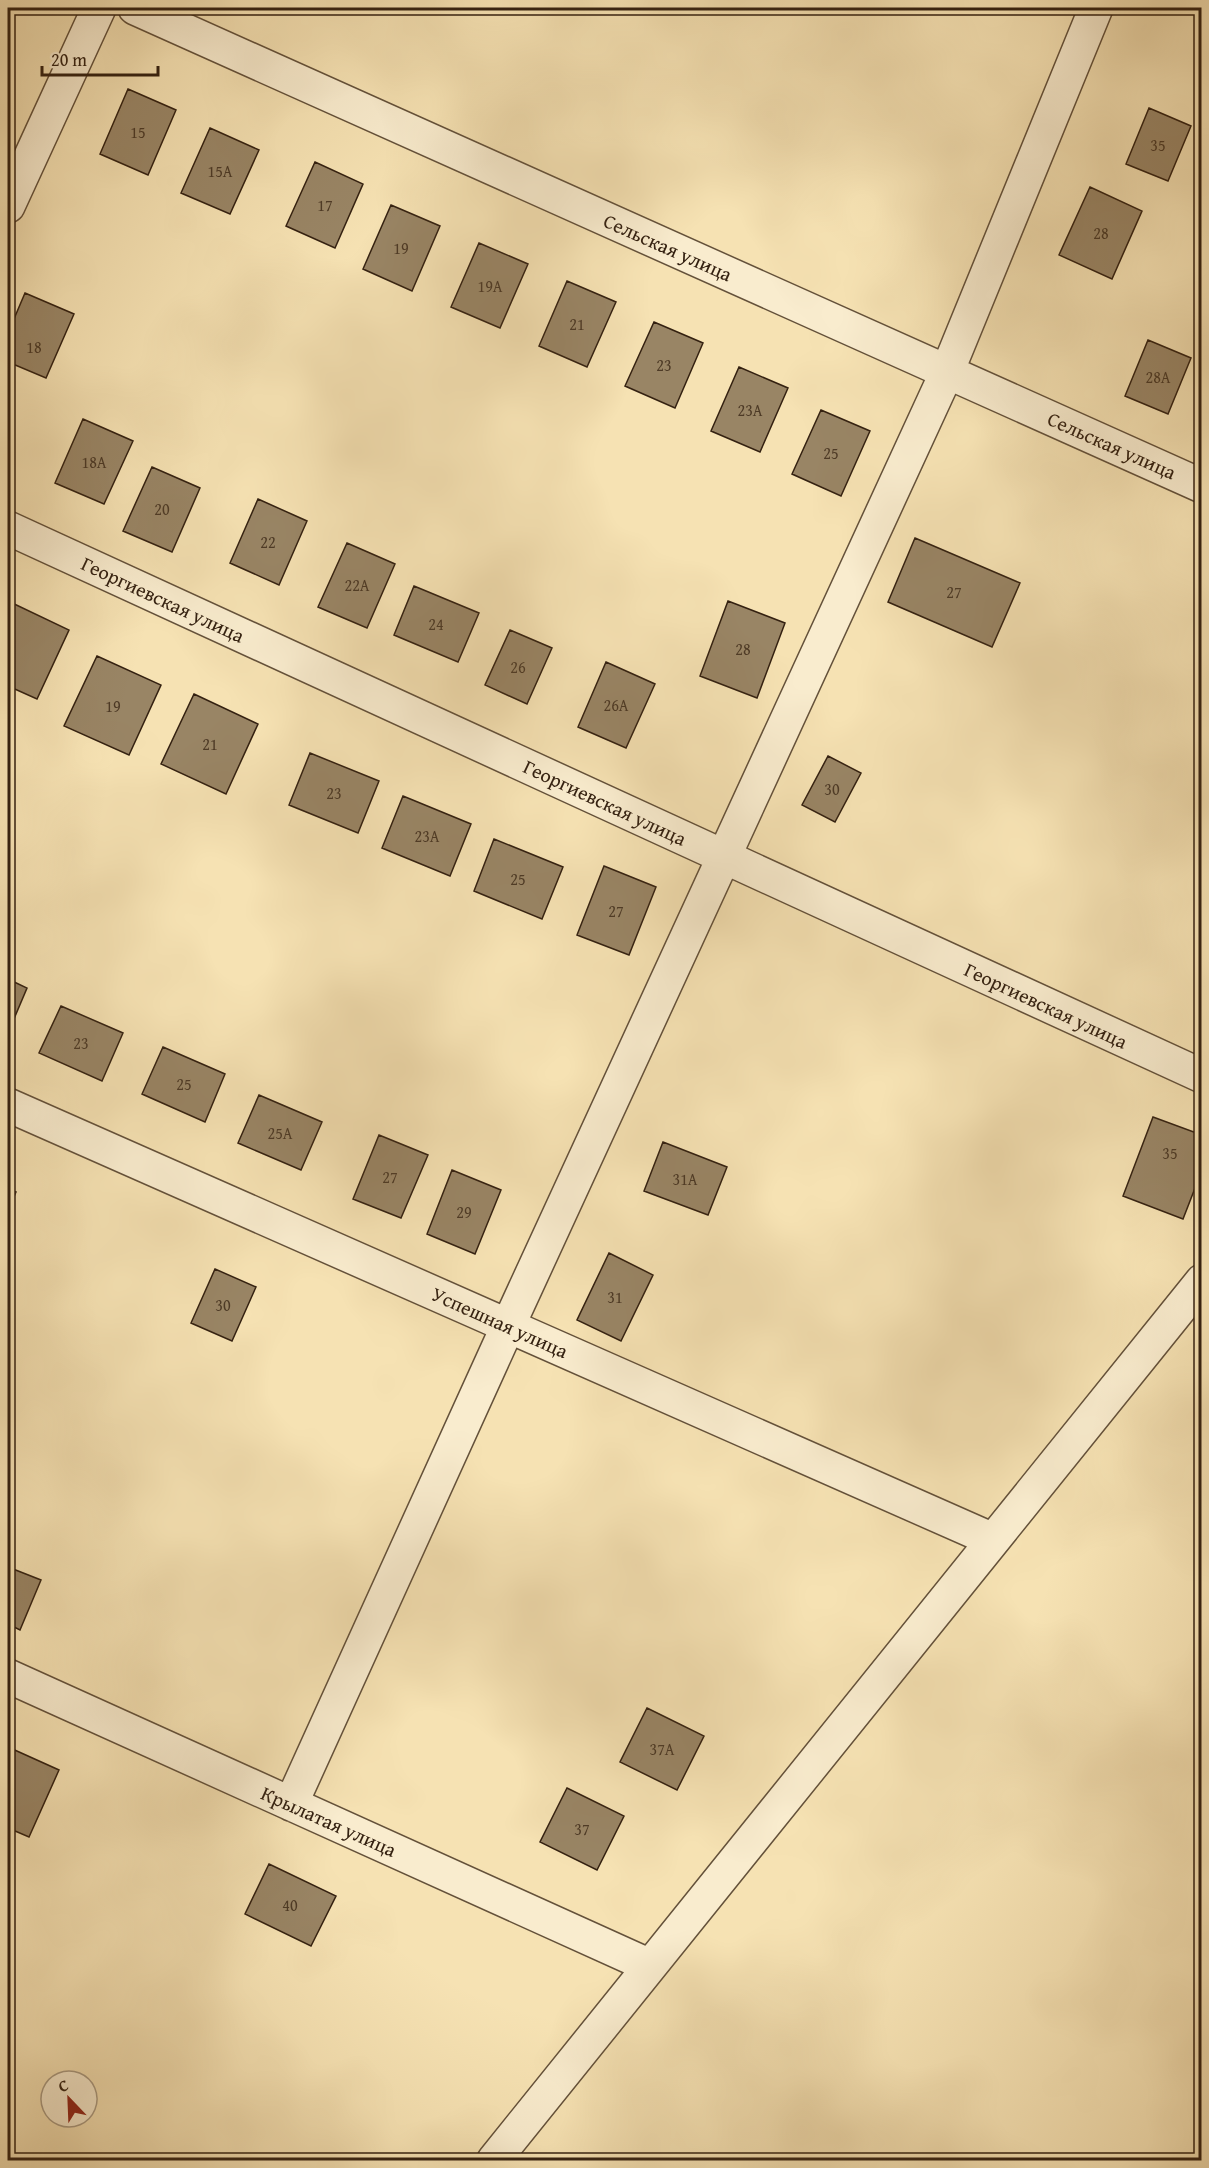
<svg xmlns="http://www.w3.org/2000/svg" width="1209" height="2168" font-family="'Gentium Book Plus',serif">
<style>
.building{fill:#998565;stroke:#342111;stroke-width:1.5}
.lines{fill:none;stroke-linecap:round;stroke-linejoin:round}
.minor-casing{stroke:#64513a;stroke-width:36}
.minor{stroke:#f9ecce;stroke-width:33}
.labels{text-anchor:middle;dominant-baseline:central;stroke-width:5;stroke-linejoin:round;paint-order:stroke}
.number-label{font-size:16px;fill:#4d3a26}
.street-label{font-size:20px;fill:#342111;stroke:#f9ecce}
</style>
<rect width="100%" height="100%" fill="#f6e2b3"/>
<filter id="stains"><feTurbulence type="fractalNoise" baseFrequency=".00333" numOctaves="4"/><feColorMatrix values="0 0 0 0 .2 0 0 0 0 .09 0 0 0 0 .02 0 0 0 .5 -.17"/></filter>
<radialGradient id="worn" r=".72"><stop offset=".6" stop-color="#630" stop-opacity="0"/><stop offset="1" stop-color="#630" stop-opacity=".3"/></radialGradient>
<!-- building -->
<path class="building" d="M128,89L176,110L148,175L100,154Z
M1149,108L1191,126L1168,181L1126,164Z
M210,128L259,150L230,214L181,193Z
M315,162L363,184L335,248L286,226Z
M1090,187L1142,211L1112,279L1059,255Z
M391,205L440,226L412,291L363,269Z
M479,243L528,264L500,328L451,307Z
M567,281L616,302L587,367L539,346Z
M25,293L74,314L46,378L8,362V333Z
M654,322L703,343L675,408L625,386Z
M1148,340L1191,358L1168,414L1125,396Z
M739,367L788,388L760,452L711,431Z
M821,410L870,431L841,496L792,474Z
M83,419L133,441L104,504L55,483Z
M152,467L200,488L172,552L123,531Z
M258,499L307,521L279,585L230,563Z
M915,538L1020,583L992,647L888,602Z
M347,543L395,564L367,628L318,607Z
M414,586L479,613L458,662L394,635Z
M8,601L69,630L37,699L8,686Z
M728,601L785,623L757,698L700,676Z
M510,630L552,648L527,704L485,685Z
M97,656L161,685L129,755L64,726Z
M606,662L655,684L626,748L578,727Z
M194,694L258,724L226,794L161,764Z
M310,753L379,781L358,833L289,805Z
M828,756L861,773L835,822L802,805Z
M403,796L471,824L450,876L382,848Z
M494,839L563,867L542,919L474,891Z
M604,866L656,887L629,955L577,935Z
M8,979L27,988L8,1033Z
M61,1006L123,1033L102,1081L39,1053Z
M163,1047L225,1074L205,1122L142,1094Z
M259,1095L322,1122L301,1170L238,1143Z
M1153,1117L1202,1135V1170L1183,1219L1123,1196Z
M379,1135L428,1155L401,1218L353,1199Z
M663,1142L727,1167L708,1215L644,1191Z
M452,1170L501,1190L475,1254L427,1234Z
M8,1189L16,1192L8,1211Z
M609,1253L653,1275L621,1341L577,1320Z
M215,1269L256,1287L232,1341L191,1323Z
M8,1567L41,1580L20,1630L8,1624Z
M647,1708L704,1736L677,1790L620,1762Z
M8,1747L59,1770L29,1837L8,1828Z
M567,1788L624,1816L597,1870L540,1842Z
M269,1864L336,1896L311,1946L245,1914Z"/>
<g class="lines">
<defs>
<path id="minor" d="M135,8L1202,486
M8,206L99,8
M8,528L1202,1076
M8,1105L993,1540
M8,1676L650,1966
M291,1804L508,1326L947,372L1096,8
M494,2160L1202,1281"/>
</defs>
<!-- minor casing -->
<use href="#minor" class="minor-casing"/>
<!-- minor -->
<use href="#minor" class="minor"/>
</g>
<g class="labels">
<!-- number labels -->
<g class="number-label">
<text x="138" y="132">15</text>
<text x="1158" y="145">35</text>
<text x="220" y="171">15А</text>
<text x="325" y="205">17</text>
<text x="1101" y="233">28</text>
<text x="401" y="248">19</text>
<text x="490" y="286">19А</text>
<text x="577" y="324">21</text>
<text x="34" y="347">18</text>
<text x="664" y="365">23</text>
<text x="1158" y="377">28А</text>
<text x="750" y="410">23А</text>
<text x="831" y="453">25</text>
<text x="94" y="462">18А</text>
<text x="162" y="509">20</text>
<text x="268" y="542">22</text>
<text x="357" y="585">22А</text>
<text x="954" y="592">27</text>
<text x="436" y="624">24</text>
<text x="743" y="649">28</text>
<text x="518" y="667">26</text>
<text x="616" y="705">26А</text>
<text x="113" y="706">19</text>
<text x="210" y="744">21</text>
<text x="832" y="789">30</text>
<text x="334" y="793">23</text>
<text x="427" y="836">23А</text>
<text x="518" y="879">25</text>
<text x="616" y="911">27</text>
<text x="81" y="1043">23</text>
<text x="184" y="1084">25</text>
<text x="280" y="1133">25А</text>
<text x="1170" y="1153">35</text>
<text x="390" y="1177">27</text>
<text x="685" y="1179">31А</text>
<text x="464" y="1212">29</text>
<text x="615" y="1297">31</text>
<text x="223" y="1305">30</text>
<text x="662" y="1749">37А</text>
<text x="582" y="1829">37</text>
<text x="290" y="1905">40</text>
</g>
<!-- street labels -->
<g class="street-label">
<text transform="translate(668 247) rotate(24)">Сельская улица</text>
<text transform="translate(1112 445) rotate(24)">Сельская улица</text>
<text transform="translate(163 599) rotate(25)">Георгиевская улица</text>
<text transform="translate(605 802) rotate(25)">Георгиевская улица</text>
<text transform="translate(1046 1005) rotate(25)">Георгиевская улица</text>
<text transform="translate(500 1322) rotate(24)">Успешная улица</text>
<text transform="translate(329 1821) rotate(24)">Крылатая улица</text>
</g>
</g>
<!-- margin -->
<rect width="1209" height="2168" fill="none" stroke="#f6e2b3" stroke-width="30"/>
<rect x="9" y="9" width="1191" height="2150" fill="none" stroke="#342111" stroke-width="3"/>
<rect x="15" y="15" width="1179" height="2138" fill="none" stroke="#342111" stroke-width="1.5"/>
<!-- north arrow -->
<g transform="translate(69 2099) rotate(337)"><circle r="28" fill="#f9ecce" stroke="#aa9b82" stroke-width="1.5"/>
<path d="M0-4.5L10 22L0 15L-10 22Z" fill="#8f2418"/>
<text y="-9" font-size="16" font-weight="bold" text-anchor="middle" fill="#342111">С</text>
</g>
<!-- scale -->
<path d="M42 66v9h116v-9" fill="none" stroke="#342111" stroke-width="3"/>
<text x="51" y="66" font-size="18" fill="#342111" stroke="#f9ecce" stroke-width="4.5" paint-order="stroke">20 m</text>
<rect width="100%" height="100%" filter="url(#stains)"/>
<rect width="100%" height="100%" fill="url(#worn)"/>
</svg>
